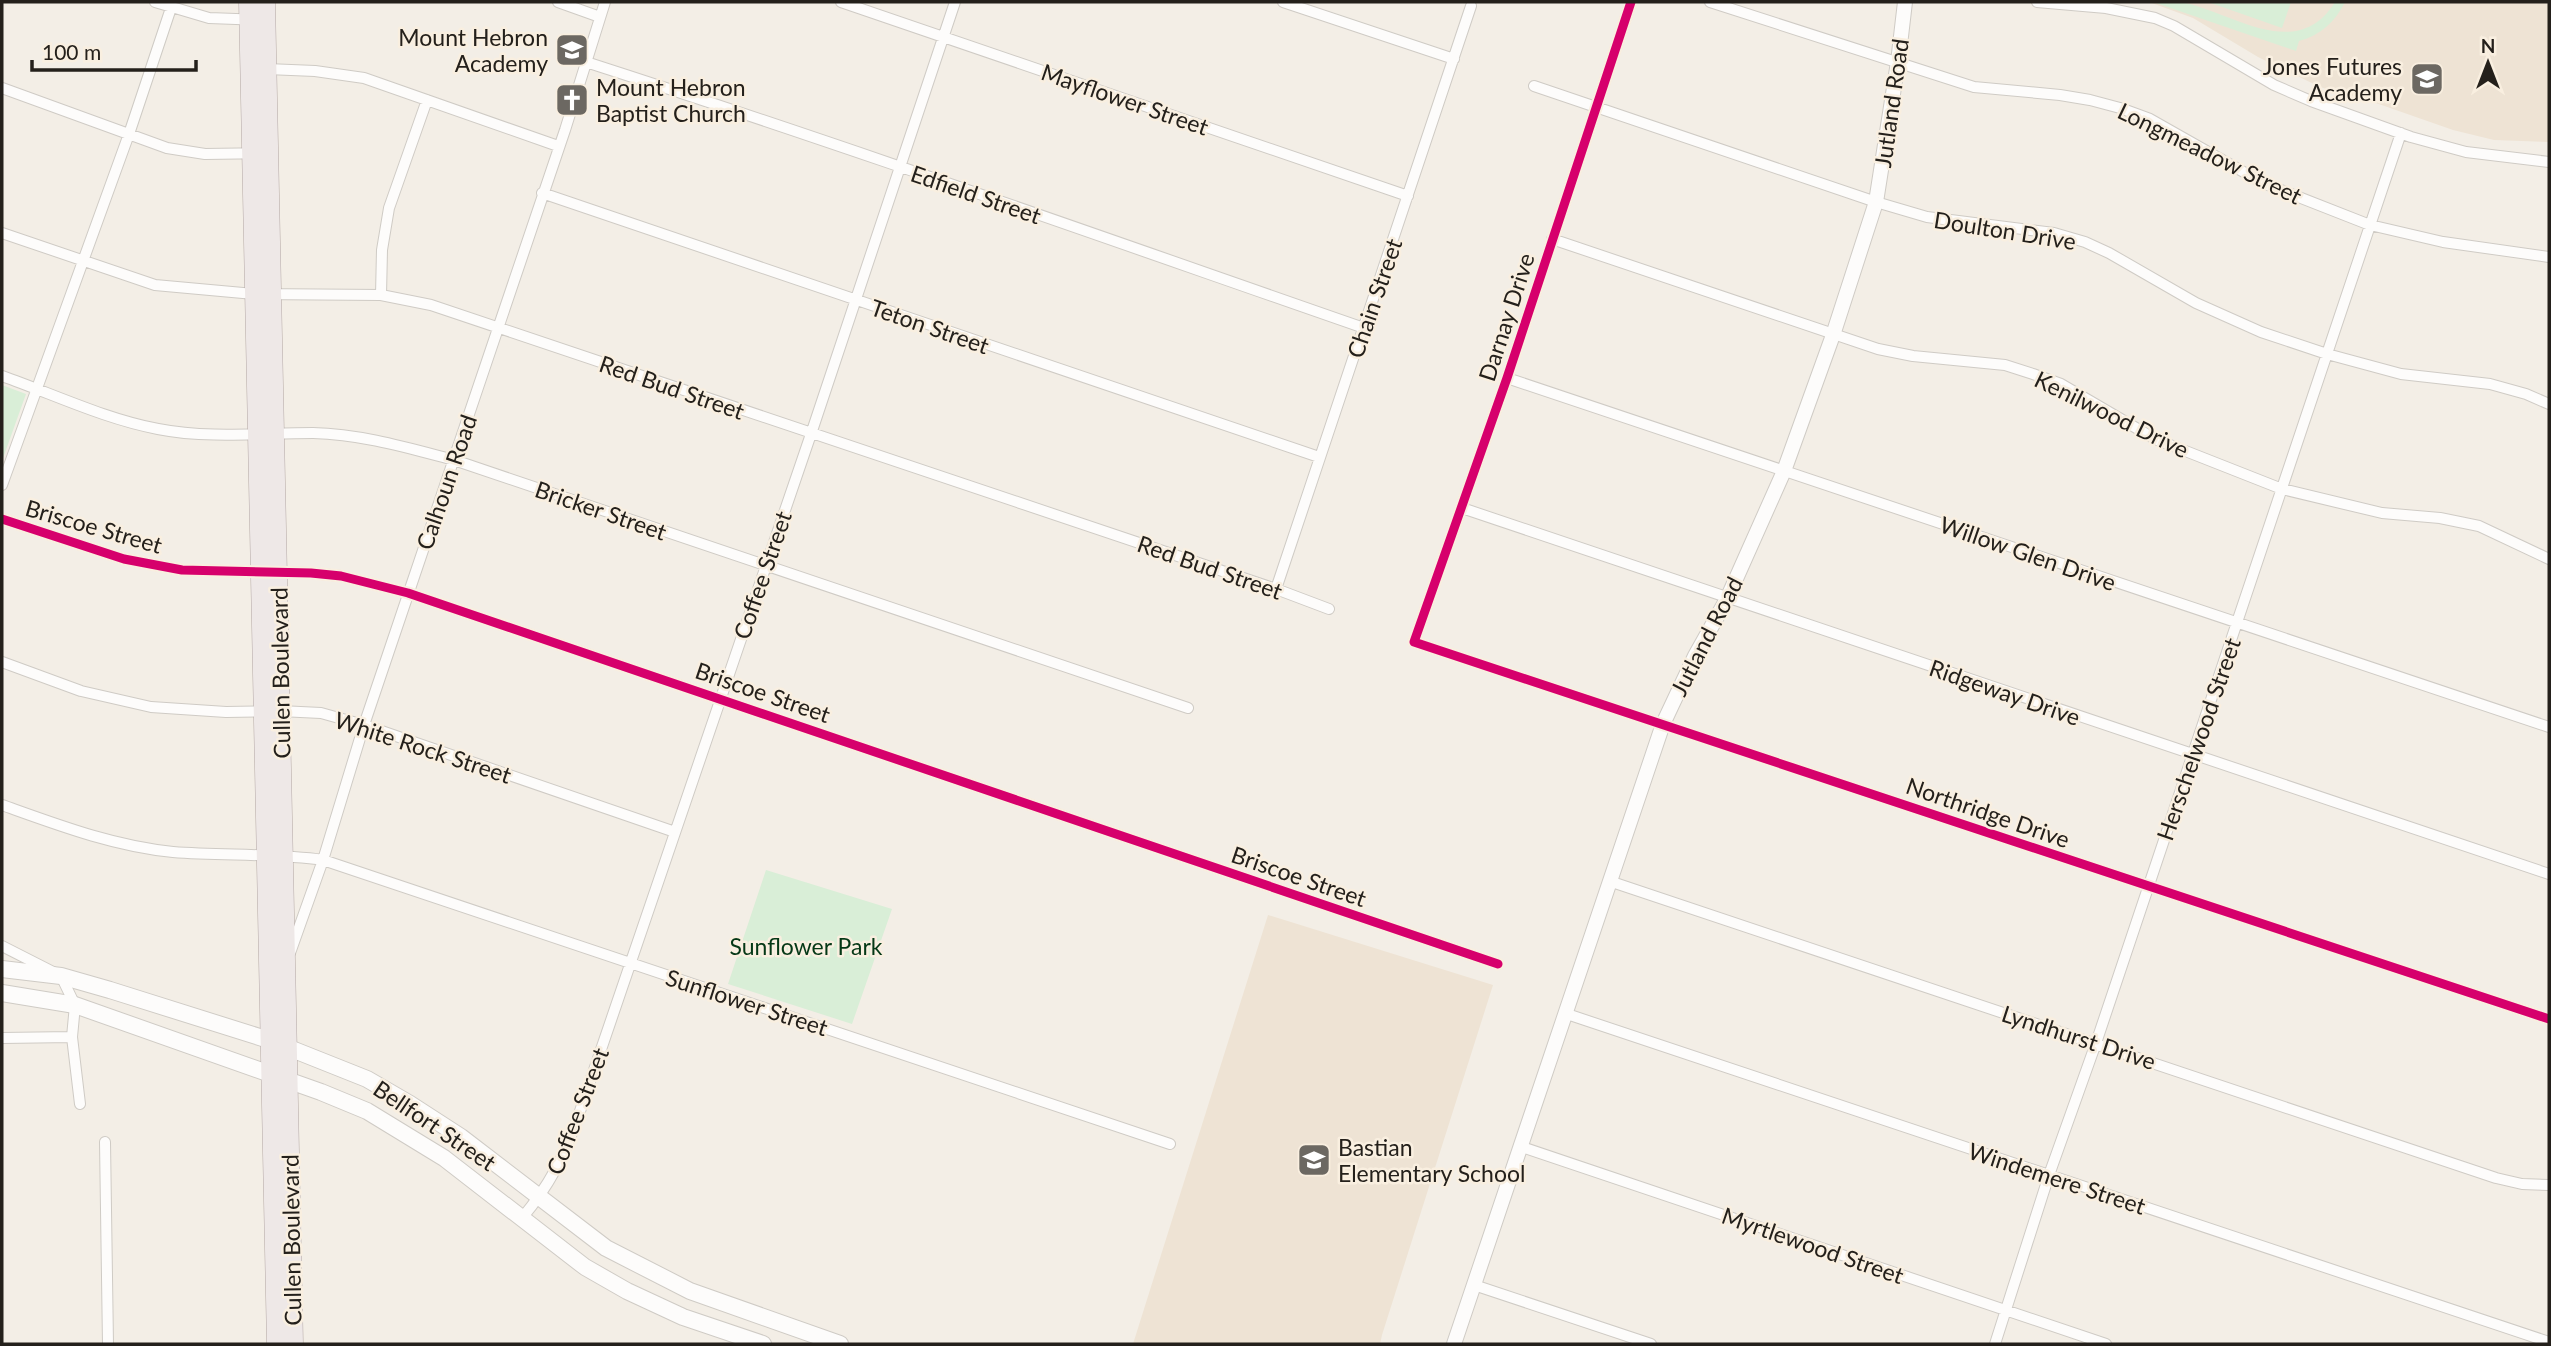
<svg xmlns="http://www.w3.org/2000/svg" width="2551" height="1346" font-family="Lato,sans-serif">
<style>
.built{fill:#eee3d4}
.green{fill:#d9eed7}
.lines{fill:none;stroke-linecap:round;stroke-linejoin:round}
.minor-casing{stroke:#cfcbc5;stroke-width:12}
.tertiary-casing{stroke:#cfcbc5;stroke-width:16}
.secondary-casing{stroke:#cfcbc5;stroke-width:18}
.primary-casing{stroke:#b4a8a5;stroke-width:19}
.minor{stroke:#fdfcfb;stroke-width:10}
.tertiary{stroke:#fdfcfb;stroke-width:14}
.secondary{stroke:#fdfcfb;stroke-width:16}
.primary{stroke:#eee8e7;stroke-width:18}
.cycleway-casing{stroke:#f9efe0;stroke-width:13}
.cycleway{stroke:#d6006c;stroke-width:9}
.labels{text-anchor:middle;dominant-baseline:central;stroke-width:5;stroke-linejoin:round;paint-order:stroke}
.poi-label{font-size:23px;fill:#24201b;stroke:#f9efe0;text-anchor:end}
.street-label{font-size:23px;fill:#24201b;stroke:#f9efe0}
.park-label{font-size:23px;fill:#053816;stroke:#f9efe0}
</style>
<rect width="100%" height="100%" fill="#f3eee6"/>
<!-- built -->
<path class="built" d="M2149,2H2549V142L2494,140L2453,130L2373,102L2320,87L2258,57L2193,18Z
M1268,915L1493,985L1382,1335L1380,1344H1133Z"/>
<!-- green -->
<path class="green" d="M2153,2C2164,2 2176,0 2186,3C2236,15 2298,62 2335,2H2345C2335,22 2321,35 2299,41L2296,51Z
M2208,2H2291L2282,28Z
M2,385L26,394L2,461Z
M766,870L892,909L852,1024L728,984Z"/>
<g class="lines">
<defs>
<path id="minor" d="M155,2L209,18L266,20
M558,2L600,17
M841,2L1408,196
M1283,2L1454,59
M1631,2L1507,378L1414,642L2549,1019
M1710,2L1974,87L2060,95L2090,100L2120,108L2150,119L2263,183L2370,225L2443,242L2549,257
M2037,2L2106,8L2155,18L2174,26L2274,85L2311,101L2411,137L2466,152L2549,162
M586,62C847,146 1105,238 1364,328
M267,69L315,71L364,78L558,146
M1534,86L1876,202L1927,217L2054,233L2085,242L2109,253L2196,303L2261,332L2327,354L2401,374L2490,384L2526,394L2549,404
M2,88L167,148L205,154L269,153
M542,193L1319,457
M2,233L155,285L254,294L381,295L431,305L1276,589L1329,609
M1552,239L1878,349L1913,356L2005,365L2033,374L2061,384L2155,439L2282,489L2382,513L2440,518L2479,526L2549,559
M381,295L382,250L389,208L427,100
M2,376C53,394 105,419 158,429C209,439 262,433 313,433C361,434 408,448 454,460L1188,708
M1507,378L2549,727
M2,485L129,134L171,8
M1462,508L2549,874
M2,519L124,559L182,570L311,573L341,576L408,593L1498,964
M1276,589L1471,6
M2,662L81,691L151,707L226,712L280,711L321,713L364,725L675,832
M2,805C58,825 113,846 173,852C223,856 273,853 323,860L1170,1144
M1609,881L2496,1178L2522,1184L2549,1185
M2,946L61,976L75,1005L72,1037L80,1104
M290,953L323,860L364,725L565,130L605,2
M1564,1013L2549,1342
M2,1038L72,1037
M105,1142L108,1344
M1519,1146L2106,1344
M522,1218C549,1186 564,1157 578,1117L811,434L955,2
M1474,1285L1651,1344
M1995,1344L2049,1175L2096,1043L2401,133"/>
<path id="tertiary" d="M1454,1344L1663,724L1695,656L1727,599L1784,471L1833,335L1876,202L1898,62L1905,2"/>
<path id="secondary" d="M2,969L61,976L110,990L269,1040L367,1079L410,1104L461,1137L606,1248L690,1291L840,1344
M2,993L75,1005L321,1092L367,1111L444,1158L585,1267L627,1291L683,1317L763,1344"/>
<path id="primary" d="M248,2L276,1344
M266,2L294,1344"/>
</defs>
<!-- minor casing -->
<use href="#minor" class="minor-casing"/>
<!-- tertiary casing -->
<use href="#tertiary" class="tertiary-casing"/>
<!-- secondary casing -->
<use href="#secondary" class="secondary-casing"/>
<!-- primary casing -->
<use href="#primary" class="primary-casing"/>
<!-- minor -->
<use href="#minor" class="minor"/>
<!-- tertiary -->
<use href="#tertiary" class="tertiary"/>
<!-- secondary -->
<use href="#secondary" class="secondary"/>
<!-- primary -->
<use href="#primary" class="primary"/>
<defs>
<path id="cycleway" d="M1631,2L1507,378L1414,642L2549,1019
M2,519L124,559L182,570L311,573L341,576L408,593L1498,964"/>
</defs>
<!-- cycleway casing -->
<use href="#cycleway" class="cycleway-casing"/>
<!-- cycleway -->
<use href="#cycleway" class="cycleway"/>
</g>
<!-- icons -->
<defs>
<symbol id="school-square" viewBox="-11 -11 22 22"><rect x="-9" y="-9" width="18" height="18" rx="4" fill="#6c6862" stroke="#f9efe0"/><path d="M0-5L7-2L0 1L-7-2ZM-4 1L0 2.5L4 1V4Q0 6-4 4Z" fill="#fff"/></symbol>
<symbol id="church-square" viewBox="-11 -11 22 22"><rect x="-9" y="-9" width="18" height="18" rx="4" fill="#6c6862" stroke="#f9efe0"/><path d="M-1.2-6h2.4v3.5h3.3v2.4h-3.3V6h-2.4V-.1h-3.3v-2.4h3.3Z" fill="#fff"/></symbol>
</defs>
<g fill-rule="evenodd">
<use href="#school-square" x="553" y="31" width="38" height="38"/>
<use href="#school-square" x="2408" y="60" width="38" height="38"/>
<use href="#church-square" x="553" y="81" width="38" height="38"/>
<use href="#school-square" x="1295" y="1141" width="38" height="38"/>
</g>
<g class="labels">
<!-- poi labels -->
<g class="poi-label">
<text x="548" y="37">Mount Hebron<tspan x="548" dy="26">Academy</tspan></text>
<text x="2402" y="66">Jones Futures<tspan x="2402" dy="26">Academy</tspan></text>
<text x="596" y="87" text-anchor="start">Mount Hebron<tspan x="596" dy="26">Baptist Church</tspan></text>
<text x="1338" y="1147" text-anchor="start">Bastian<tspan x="1338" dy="26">Elementary School</tspan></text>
</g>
<!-- street labels -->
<g class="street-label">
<text transform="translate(1125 99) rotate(19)">Mayflower Street</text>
<text transform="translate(1891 103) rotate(-82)">Jutland Road</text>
<text transform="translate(2210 153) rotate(26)">Longmeadow Street</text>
<text transform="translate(976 194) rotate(19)">Edfield Street</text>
<text transform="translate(2005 230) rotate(9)">Doulton Drive</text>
<text transform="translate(1374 298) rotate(-71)">Chain Street</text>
<text transform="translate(1506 317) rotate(-72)">Darnay Drive</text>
<text transform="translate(930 326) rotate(19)">Teton Street</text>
<text transform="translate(672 387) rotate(19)">Red Bud Street</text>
<text transform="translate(2112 414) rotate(26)">Kenilwood Drive</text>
<text transform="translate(446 482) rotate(-71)">Calhoun Road</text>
<text transform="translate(601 510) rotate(19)">Bricker Street</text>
<text transform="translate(94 526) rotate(16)">Briscoe Street</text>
<text transform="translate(2028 553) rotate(19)">Willow Glen Drive</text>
<text transform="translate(1210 567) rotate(19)">Red Bud Street</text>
<text transform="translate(762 575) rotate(-71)">Coffee Street</text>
<text transform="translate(1706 636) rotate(-63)">Jutland Road</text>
<text transform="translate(280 673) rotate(-91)">Cullen Boulevard</text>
<text transform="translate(763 692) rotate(19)">Briscoe Street</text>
<text transform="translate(2005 692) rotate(19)">Ridgeway Drive</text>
<text transform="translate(2198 739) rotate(-71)">Herschelwood Street</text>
<text transform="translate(423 747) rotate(18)">White Rock Street</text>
<text transform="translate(1988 812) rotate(19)">Northridge Drive</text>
<text transform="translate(1299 876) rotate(19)">Briscoe Street</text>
<text transform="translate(747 1002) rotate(18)">Sunflower Street</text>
<text transform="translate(2079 1037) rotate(18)">Lyndhurst Drive</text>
<text transform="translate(577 1111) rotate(-69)">Coffee Street</text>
<text transform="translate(435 1125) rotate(34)">Bellfort Street</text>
<text transform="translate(2057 1178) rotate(18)">Windemere Street</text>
<text transform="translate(291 1240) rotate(-91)">Cullen Boulevard</text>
<text transform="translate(1813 1245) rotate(19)">Myrtlewood Street</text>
</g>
<!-- park labels -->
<g class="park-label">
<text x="806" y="946">Sunflower Park</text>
</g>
</g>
<!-- border -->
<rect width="2551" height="1346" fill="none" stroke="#24201b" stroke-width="7"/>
<!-- north arrow -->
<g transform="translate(2488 63)" stroke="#f9efe0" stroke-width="5" paint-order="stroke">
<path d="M0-5L12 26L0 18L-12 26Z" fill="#24201b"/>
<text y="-10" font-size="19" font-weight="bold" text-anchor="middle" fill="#24201b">N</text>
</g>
<!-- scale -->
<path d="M32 60v10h164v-10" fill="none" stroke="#24201b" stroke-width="3.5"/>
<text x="42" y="60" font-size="21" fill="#24201b" stroke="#f9efe0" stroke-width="5" paint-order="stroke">100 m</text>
</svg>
